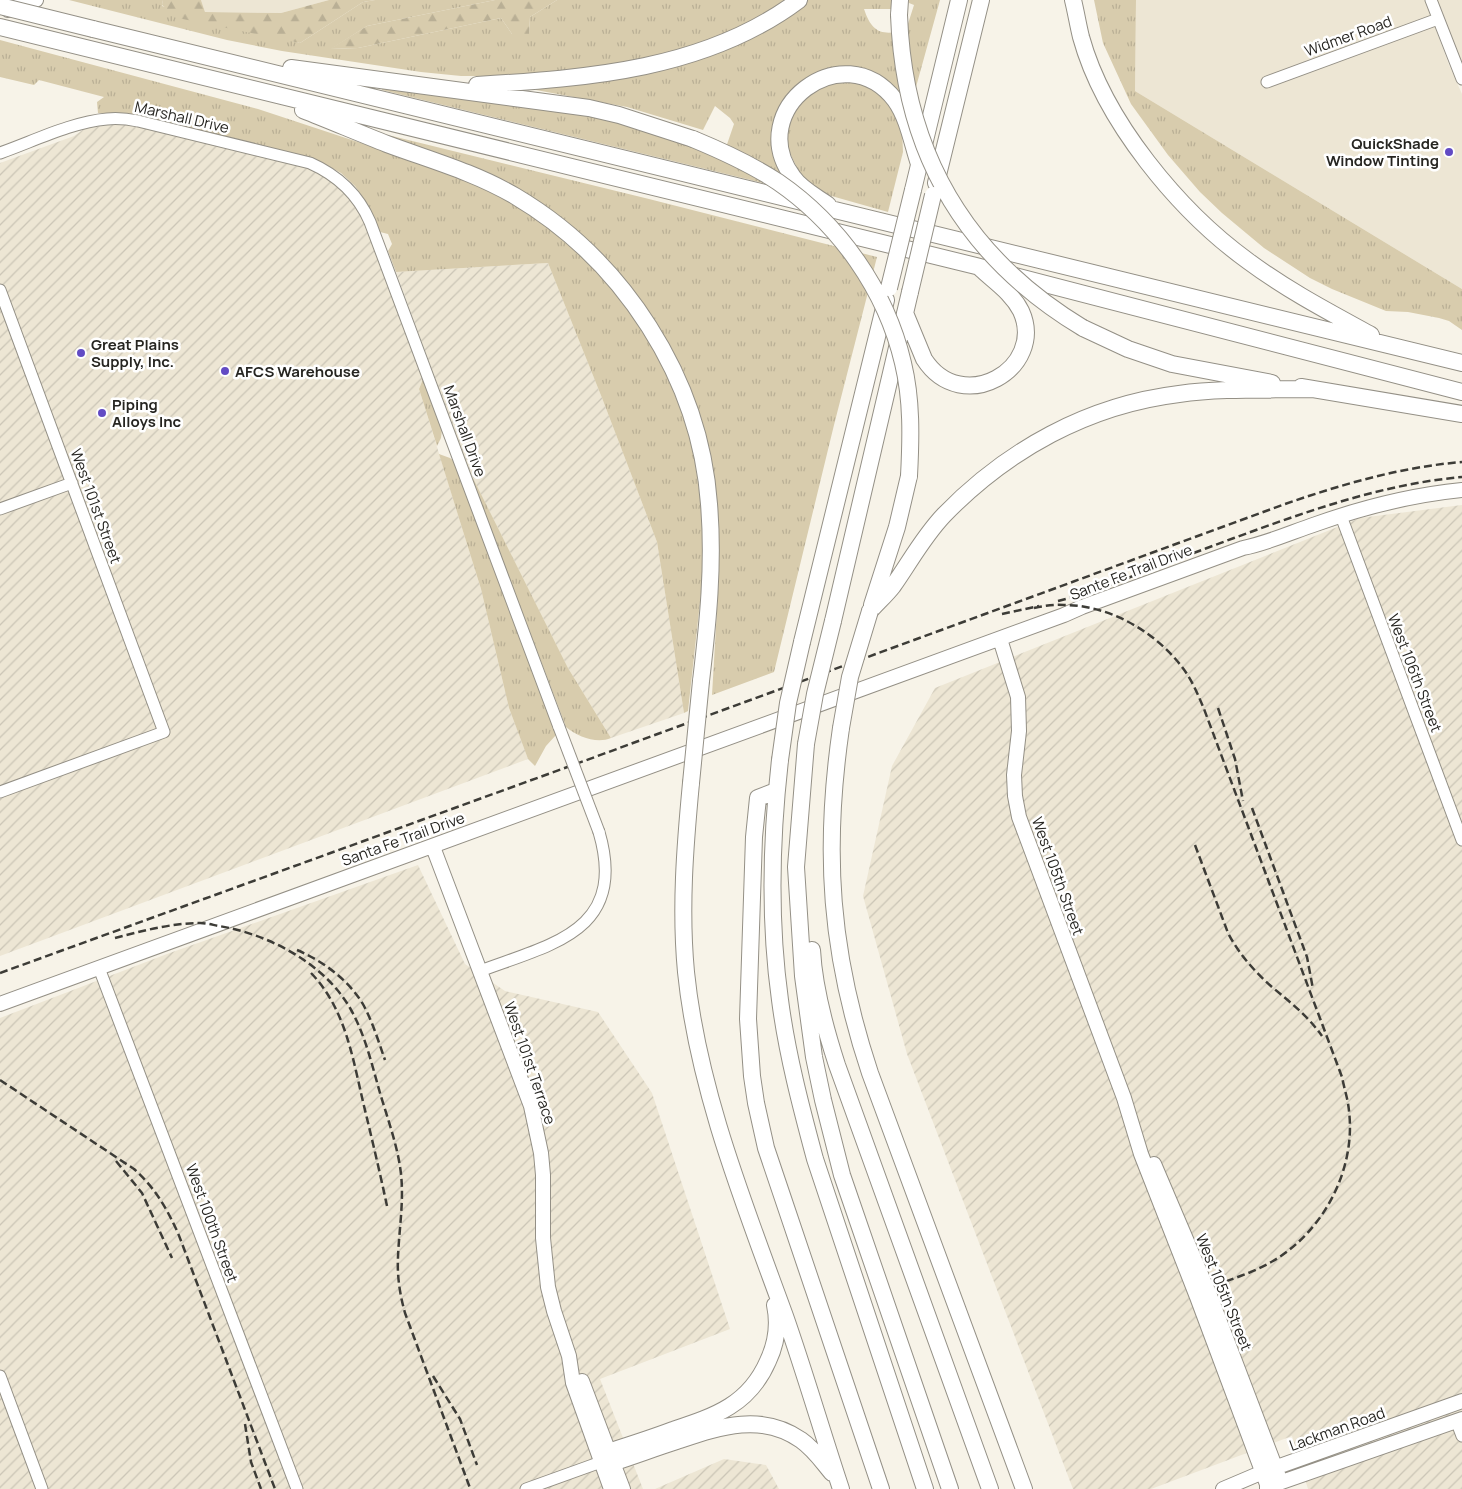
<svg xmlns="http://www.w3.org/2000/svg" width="1462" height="1489" font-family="Manrope,sans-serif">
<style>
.built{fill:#ede6d4}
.industrial{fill:url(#industrial-furrows)}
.grass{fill:url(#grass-tufts)}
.forest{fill:url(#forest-firs)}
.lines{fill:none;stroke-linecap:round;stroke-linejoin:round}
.minor-casing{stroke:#949086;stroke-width:13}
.major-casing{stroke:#949086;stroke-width:16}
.highway-casing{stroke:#949086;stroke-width:18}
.minor{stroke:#fff;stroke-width:11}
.major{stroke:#fff;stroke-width:14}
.highway{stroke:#fff;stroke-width:16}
.rail{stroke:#3d3c37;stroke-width:2.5;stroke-dasharray:8 4;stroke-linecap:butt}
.minor-bridge-casing{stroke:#949086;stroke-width:13;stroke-linecap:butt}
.highway-bridge-casing{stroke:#949086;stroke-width:18;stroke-linecap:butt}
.minor-bridge{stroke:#fff;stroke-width:11}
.highway-bridge{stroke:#fff;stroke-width:16}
.poi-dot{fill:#624bc4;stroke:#fff;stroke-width:2}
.labels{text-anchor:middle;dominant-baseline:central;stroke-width:5;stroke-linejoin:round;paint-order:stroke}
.street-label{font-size:15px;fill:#262521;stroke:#fff}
.poi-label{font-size:15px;font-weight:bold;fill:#262521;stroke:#fff;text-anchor:start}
</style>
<defs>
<pattern id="industrial-furrows" width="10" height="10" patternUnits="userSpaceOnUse" patternTransform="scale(1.25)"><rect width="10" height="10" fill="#ede6d4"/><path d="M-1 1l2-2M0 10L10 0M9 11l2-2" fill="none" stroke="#cbc5b6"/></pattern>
<pattern id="grass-tufts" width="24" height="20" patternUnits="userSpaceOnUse" patternTransform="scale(1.25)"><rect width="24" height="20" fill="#d8ccad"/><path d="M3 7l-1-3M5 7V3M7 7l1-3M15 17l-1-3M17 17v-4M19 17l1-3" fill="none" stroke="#b9af95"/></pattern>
<pattern id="forest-firs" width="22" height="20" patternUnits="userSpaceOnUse" patternTransform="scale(1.25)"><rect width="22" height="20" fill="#d8ccad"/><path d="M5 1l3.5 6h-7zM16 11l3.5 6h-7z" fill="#b9af95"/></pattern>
</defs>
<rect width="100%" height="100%" fill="#f7f3e8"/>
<!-- built -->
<path class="built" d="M201,0H329L281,13L205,12Z
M1136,0H1425L1449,65L1462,94V289L1135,91Z
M1437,0H1462V65L1459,57Z"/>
<!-- industrial -->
<path class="industrial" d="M118,123L132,124L303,166L317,171L346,193L358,210L366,224L423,379L419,389L481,589L509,708L528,759L0,956V163L74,136L84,129Z
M548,263L602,398L657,542L684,713L611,738L568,668L468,468L396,272Z
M1462,505V1489H1308L1292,1436L1151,1489H1073L907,1054L863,896L892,766L935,688L1360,518Z
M418,865L465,964L505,991L598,1012L652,1093L730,1329L600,1379L643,1489H0V1018L167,954Z
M724,1459L766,1465L779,1489H655Z"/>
<!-- grass -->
<path class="grass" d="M69,0H163L162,6L300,43L363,2L375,0H495L367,26L331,49L358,48L501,18L512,34H529L530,17L557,0H786L760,17L723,35L691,47L619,65L500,76H461L421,72L282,51L227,40Z
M807,0H892V9H864C872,33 882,36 906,30L914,5L909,3V0H940L916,87L902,100L849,70L784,104L792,185L775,186L382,90L383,85L587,113L723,156L734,124L730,118L715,106L703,130L627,107L536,90V86L608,78L797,8Z
M1094,0H1136L1135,91L1462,289V330L1449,321L1439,318L1408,312L1386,311L1332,289L1310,278L1264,248L1222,213L1200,192L1168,155L1131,104L1103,43Z
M0,40L258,109L464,177L510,200L570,243L629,307L660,357L691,436L704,522L703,575L688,711L684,713L657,542L602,398L548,263L396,272L388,251L392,244L388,234L380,232L368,205L355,186L341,173L317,160L139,116L98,113L97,102L104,97L39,80L34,85L0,77Z
M858,81L883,93L902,128L903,152L888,212L828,195L812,185L799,172L787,147L789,117L798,101L829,82Z
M392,136L649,199L877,257L834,425L774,672L712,695L719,575L716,509L692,398L580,236L391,139Z
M423,379L442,430L441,438L437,446L419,389Z
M439,454L450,458L454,461L556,735L546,746L535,766L528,759L509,708L481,589Z
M473,478L568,668L611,738C597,744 578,737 566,727L473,483Z"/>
<!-- forest -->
<path class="forest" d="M163,0H201L205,12L281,13L329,0H375L363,2L300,43L178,18L162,5Z
M495,0H557L530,17L529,34H512L501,18L358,48L330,49L367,26Z"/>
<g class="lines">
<defs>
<path id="minor" d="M1431,0L1462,79
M1267,82L1438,19
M0,153C34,141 72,122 107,119C117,118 128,119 138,121L310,163C337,175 358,194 370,222L559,727
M0,290L164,732L0,792
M0,509L72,483
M1341,516L1462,840
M99,968L297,1489
M480,971C552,944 628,931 599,832
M0,1376L42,1489
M1462,1422L1459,1428L1462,1436
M526,1489L601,1462"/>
<path id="major" d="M8,10L36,0
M1000,639L1018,697L1019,731L1014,775L1015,796L1019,817L1124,1098L1141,1154L1197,1297L1268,1487
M433,847L531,1106L541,1153L543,1175V1238L548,1287L554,1311L569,1356L573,1383L611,1489
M0,1004L1064,615L1082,607L1243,548C1268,543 1292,532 1316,524C1364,507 1412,495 1462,490
M1154,1164L1209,1293L1281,1482
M582,1381L623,1489
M1273,1485L1462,1419
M1223,1489L1263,1472L1462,1401"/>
<path id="highway" d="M1073,0C1076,12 1078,25 1081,37C1104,121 1179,211 1248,261C1287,290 1329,312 1371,335
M899,15L900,0
M0,27L976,266L1462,392
M93,29L1462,363
M291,68L589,108L619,115L693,139
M477,85C588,78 706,70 799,0
M303,110C331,121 359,133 387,144C430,160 474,172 515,196C623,260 700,378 709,504C714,564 708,622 701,681
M936,183L981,0
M913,190L959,0
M828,205C817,197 801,189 793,177C743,110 843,33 895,100C908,118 912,143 919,164
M905,313L924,359C962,418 1047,368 1021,311C1012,293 995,282 981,269
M1083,328L1128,349L1172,364L1272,383
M1301,387L1462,414
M872,605L897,527L909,476
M870,611C877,603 886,595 893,586C910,562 923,537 944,515C1007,450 1088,405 1179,394C1222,388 1268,390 1312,389
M833,621L910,292
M802,642L886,300
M841,728C823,852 830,953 870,1073L1024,1489
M806,744L796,867L803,976L814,1057L823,1100L842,1175L950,1489
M780,760C771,839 769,921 780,1000C787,1054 801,1107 815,1159L925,1489
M691,783C685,846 680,909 686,972C698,1090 745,1206 785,1316C805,1373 822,1432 841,1489
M776,791L758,798L754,837L748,1019L752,1076L756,1103L766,1148L881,1489
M812,950C814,989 825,1028 837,1065L990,1489
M601,1462L608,1452C630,1445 652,1438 673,1430C715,1416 749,1405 768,1361C776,1344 779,1324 775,1305
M601,1462L612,1463C634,1456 655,1448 677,1441C719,1427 761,1412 801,1440C814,1449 822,1461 832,1473
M1268,1487V1489"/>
</defs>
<!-- minor casing -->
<use href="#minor" class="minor-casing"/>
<!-- major casing -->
<use href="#major" class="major-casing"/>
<!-- highway casing -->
<use href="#highway" class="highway-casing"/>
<!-- minor -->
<use href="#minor" class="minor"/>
<!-- major -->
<use href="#major" class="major"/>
<!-- highway -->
<use href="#highway" class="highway"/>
<!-- rail -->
<path class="rail" d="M1058,601L1088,593C1136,575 1185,556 1234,538C1308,511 1383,484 1462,477
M1034,608C1044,606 1054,604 1064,605C1112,605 1161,635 1187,674C1194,685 1199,697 1204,709L1342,1077C1344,1088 1348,1099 1349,1111C1356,1169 1324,1231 1273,1261C1258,1270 1241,1276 1224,1282
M1002,614L1039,606
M1218,708L1235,759L1243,801
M1252,808L1307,957L1313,989
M1195,845L1228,933C1239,954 1254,971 1272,987C1291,1003 1307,1015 1322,1036
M115,938C142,931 172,923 200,923C207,923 213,925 219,926C268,934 324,963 350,1008C365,1034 372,1065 380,1093C388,1120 398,1147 401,1174C404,1202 399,1230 398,1257C397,1277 400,1295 405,1313L470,1488
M297,950C323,961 350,981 364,1006C373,1023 379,1043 385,1060
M0,973L584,761L1285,504C1343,484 1401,467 1462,462
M311,973C346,1009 353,1060 364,1106C372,1139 380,1173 387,1206
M0,1080L134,1169C155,1188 166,1207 178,1233L275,1489
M116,1161L142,1193L172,1258
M433,1376L460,1419L477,1465
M245,1424L251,1462L261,1489"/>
<defs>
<path id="minor-bridge" d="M559,727L599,832"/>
<path id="highway-bridge" d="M0,6L93,29
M899,15C904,152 965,257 1083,328
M693,139C722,151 751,164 778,182C839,224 886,290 903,363C912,400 911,438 909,476
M889,288L913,190
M910,292L933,195
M841,728L850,677L870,611
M806,744L815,694L833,621
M780,760L788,703L802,642
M691,783L701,681"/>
</defs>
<!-- minor-bridge casing -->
<use href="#minor-bridge" class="minor-bridge-casing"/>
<!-- highway-bridge casing -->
<use href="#highway-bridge" class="highway-bridge-casing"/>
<!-- minor-bridge -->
<use href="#minor-bridge" class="minor-bridge"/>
<!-- highway-bridge -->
<use href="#highway-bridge" class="highway-bridge"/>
</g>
<!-- markers -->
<g class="poi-dot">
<circle cx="1449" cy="152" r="5"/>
<circle cx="81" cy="353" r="5"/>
<circle cx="225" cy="371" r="5"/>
<circle cx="102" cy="413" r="5"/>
</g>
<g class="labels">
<!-- street labels -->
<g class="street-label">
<text transform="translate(1348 36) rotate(-20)">Widmer Road</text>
<text transform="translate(182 117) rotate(13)">Marshall Drive</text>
<text transform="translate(465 431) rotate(70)">Marshall Drive</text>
<text transform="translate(96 506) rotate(70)">West 101st Street</text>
<text transform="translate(1131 572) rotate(-21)">Sante Fe Trail Drive</text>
<text transform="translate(1415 673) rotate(69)">West 106th Street</text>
<text transform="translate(403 839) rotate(-20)">Santa Fe Trail Drive</text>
<text transform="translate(1058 876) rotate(70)">West 105th Street</text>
<text transform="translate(530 1063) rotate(71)">West 101st Terrace</text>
<text transform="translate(212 1223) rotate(70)">West 100th Street</text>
<text transform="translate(1224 1292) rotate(68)">West 105th Street</text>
<text transform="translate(1337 1429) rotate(-20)">Lackman Road</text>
</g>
<!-- poi labels -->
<g class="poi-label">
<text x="1439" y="143" text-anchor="end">QuickShade<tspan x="1439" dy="17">Window Tinting</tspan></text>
<text x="91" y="344">Great Plains<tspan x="91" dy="17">Supply, Inc.</tspan></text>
<text x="235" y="371">AFCS Warehouse</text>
<text x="112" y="404">Piping<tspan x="112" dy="17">Alloys Inc</tspan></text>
</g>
</g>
</svg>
